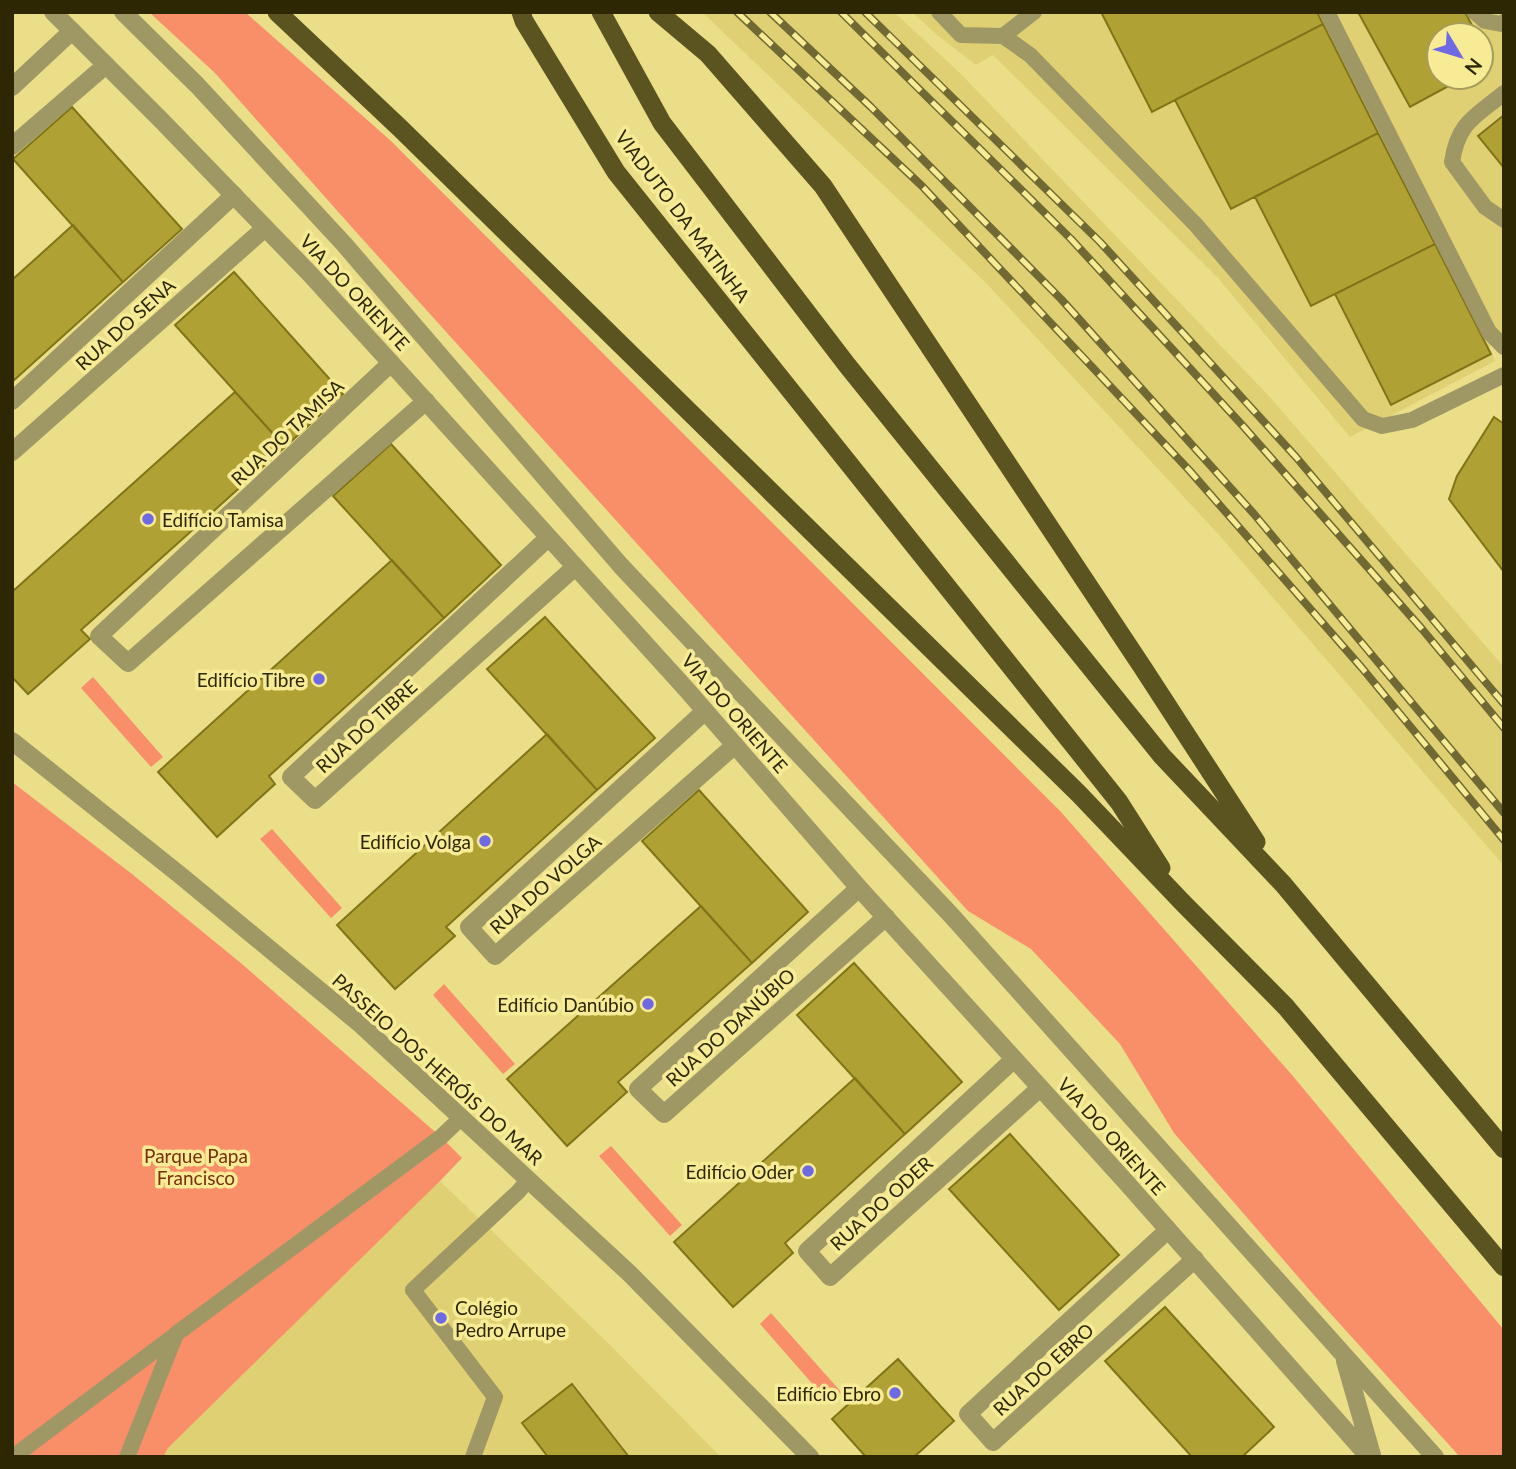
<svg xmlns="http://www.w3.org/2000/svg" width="1516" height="1469" font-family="Lato,sans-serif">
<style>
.built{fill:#dfd173;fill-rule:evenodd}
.green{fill:#f88f69}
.building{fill:#b0a135;stroke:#807418;stroke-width:2}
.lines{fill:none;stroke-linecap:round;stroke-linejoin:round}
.service{stroke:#9f9864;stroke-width:16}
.minor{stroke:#9f9864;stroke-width:18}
.tertiary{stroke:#9f9864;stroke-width:18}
.trunk{stroke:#5c5420;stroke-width:19}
.rail-casing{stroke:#706933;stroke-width:8}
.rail{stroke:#f8eb96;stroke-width:5;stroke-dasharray:16;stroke-linecap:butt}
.poi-dot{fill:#6f6ae4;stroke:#f8eb96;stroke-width:2.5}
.labels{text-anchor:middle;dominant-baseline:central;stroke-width:7;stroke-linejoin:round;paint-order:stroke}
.street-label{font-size:19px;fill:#2d2803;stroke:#f8eb96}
.poi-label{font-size:19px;fill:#2d2803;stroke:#f8eb96;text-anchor:end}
.park-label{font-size:19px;fill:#792e0e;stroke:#f8eb96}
</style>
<rect width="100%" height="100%" fill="#eade89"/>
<!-- built -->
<path class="built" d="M702,12H894L961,74L1268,395L1504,667V866L1219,535L986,283Z
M912,12H1504V333L1489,347L1495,361L1350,437L1218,278L993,55L976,65L937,35ZM1439,35H1481V77H1439Z
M440,1181L607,1342L721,1457H163L168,1448Z"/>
<!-- green -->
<path class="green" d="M149,12H245L391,141L1061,812L1292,1075L1504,1330V1457H1460L1312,1293L1174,1133L1120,1044L1031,949L968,911L357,233L215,73Z
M93,677L163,757L151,767L81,688Z
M12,782L132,874L242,964L441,1137L462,1158L440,1181L168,1448L163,1457H12Z
M272,829L342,908L331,918L260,839Z
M444,984L515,1064L503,1074L433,995Z
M611,1146L682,1225L670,1236L599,1156Z
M771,1313L842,1393L830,1404L760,1324Z"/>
<!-- building -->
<path class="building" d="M1101,12H1317L1323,24L1152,112Z
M1358,12H1465L1477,35H1439V77H1465L1410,107Z
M1323,24L1378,133L1231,209L1175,100Z
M1481,42L1492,62L1481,68Z
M72,107L182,229L123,282L13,159Z
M1504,115V168L1478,136Z
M1378,133L1435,244L1311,306L1255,197Z
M73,225L123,282L12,382V280Z
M1435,244L1491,354L1391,405L1335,294Z
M234,272L343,394L285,447L175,325Z
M235,392L285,447L81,630L90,639L28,694L12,677V592Z
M1494,417L1504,424V572L1449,499L1457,476Z
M391,444L501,565L444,618L333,496Z
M392,560L444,618L269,776L275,784L217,837L158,772Z
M545,617L655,738L597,790L487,669Z
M547,734L597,790L446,927L455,936L395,989L337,925Z
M699,790L808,912L752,963L642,841Z
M701,906L752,963L618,1082L627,1092L567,1146L507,1079Z
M854,963L962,1082L905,1134L797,1015Z
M855,1078L905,1134L785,1243L793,1253L733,1307L674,1242Z
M1010,1134L1119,1255L1059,1310L949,1189Z
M1165,1307L1274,1427L1242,1457H1192L1105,1361Z
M898,1359L954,1421L914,1457H866L832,1419Z
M572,1384L629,1457H548L522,1423Z"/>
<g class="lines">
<!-- service -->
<path class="service" d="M939,12L961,35L1003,36L1030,55L1196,225L1363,419L1382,426L1412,420L1504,375
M1327,12L1489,332L1504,347
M1475,12L1485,21L1501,24L1504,22
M1003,36L1034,12
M1504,93C1475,117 1458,122 1452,162L1485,207L1504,220
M13,1457L174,1336
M127,1457L176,1334L441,1137L462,1117
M473,1457L495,1397L413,1290L518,1192L528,1180"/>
<!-- minor -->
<path class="minor" d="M12,87L72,31
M12,146L106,65
M391,363L99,636L128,663L426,401
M12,401L234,195
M12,452L265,228
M548,538L291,777L315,800L575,567
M705,711L469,927L495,956L735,745
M12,741L180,875L359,1023L629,1273L810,1457
M859,888L638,1089L664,1114L886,917
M1013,1060L807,1251L830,1277L1040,1088
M1168,1230L968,1414L993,1442L1195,1259"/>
<!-- tertiary -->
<path class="tertiary" d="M53,12L161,120L310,274L391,363L687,690L859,888L1125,1181L1369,1457
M123,12L197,85L344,244L621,566L951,915L1435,1457
M1345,1361L1372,1455"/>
<!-- trunk -->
<path class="trunk" d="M277,12L401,129L1079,794L1184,904L1286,1007L1504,1267
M521,12L524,21L616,172L1119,802L1161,868
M601,12L662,123L847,365L1162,756L1283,884L1504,1149
M658,12L708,54L823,186L1143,668L1256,842"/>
<defs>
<path id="rail" d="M737,12L922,186L1189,470L1362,668L1504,840
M770,12L871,107L1061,299L1254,514L1504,813
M841,12L1071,239L1243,426L1422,629L1504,728
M865,12L1100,242L1296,457L1504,704"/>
</defs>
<!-- rail casing -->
<use href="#rail" class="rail-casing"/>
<!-- rail -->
<use href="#rail" class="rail"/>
</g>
<!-- markers -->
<g class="poi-dot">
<circle cx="148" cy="519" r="7"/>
<circle cx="319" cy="679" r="7"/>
<circle cx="485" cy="841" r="7"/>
<circle cx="648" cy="1004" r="7"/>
<circle cx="808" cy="1171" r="7"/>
<circle cx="441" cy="1318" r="7"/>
<circle cx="895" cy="1393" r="7"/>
</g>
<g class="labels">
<!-- street labels -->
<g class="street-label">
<text transform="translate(683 216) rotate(53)">VIADUTO DA MATINHA</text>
<text transform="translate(355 292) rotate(47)">VIA DO ORIENTE</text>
<text transform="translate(125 324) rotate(-42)">RUA DO SENA</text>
<text transform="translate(287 432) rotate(-43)">RUA DO TAMISA</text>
<text transform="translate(735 713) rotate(49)">VIA DO ORIENTE</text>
<text transform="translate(366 726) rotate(-42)">RUA DO TIBRE</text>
<text transform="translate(545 884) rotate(-41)">RUA DO VOLGA</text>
<text transform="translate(730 1027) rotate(-42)">RUA DO DANÚBIO</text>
<text transform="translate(438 1069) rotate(42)">PASSEIO DOS HERÓIS DO MAR</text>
<text transform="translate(1112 1136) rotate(48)">VIA DO ORIENTE</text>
<text transform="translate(881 1203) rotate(-42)">RUA DO ODER</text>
<text transform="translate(1043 1369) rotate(-42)">RUA DO EBRO</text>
</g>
<!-- poi labels -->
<g class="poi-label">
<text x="162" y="519" text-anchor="start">Edifício Tamisa</text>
<text x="305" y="679">Edifício Tibre</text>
<text x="471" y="841">Edifício Volga</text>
<text x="634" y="1004">Edifício Danúbio</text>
<text x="794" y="1171">Edifício Oder</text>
<text x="455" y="1307" text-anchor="start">Colégio<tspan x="455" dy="22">Pedro Arrupe</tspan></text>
<text x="881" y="1393">Edifício Ebro</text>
</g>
<!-- park labels -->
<g class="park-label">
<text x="196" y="1155">Parque Papa<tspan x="196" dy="22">Francisco</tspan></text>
</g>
</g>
<!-- border -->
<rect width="1516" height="1469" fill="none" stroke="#2d2803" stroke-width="28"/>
<!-- north arrow -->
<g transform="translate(1460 56) rotate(128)"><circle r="33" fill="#f8eb96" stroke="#a79d5b" stroke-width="2"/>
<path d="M0-5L12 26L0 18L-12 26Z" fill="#6f6ae4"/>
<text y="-10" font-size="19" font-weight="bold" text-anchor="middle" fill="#2d2803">N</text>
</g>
</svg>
